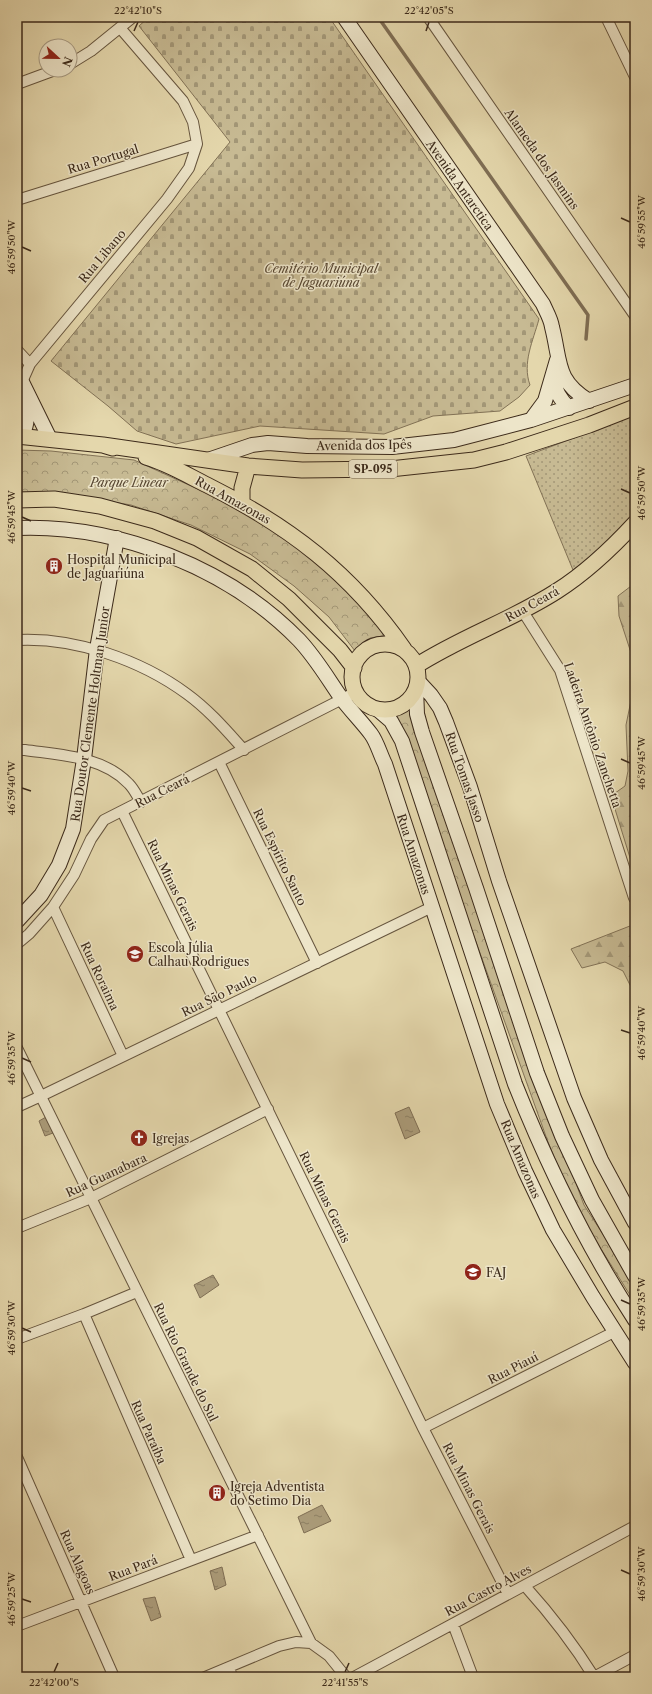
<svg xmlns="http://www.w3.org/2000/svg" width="652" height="1694" font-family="'Libre Caslon Text',serif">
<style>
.grass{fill:url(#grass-dots);stroke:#827256}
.forest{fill:url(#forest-firs);stroke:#827256}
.cemetery{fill:url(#cemetery-stones);stroke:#827256}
.park{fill:url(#park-crowns);stroke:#827256}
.water{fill:url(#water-ripples);stroke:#7f6e54}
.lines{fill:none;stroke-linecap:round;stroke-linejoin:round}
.stream{stroke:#7f6e54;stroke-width:3.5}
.street-casing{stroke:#66553e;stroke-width:12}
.secondary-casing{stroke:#3c2a1a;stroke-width:16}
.primary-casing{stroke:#3c2a1a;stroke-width:17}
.street{stroke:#ede5c9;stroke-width:10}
.secondary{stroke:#ede5c9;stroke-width:14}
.primary{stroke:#e4d7ac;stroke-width:15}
.ticks{fill:none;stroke:#3c2a1a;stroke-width:1.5}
.labels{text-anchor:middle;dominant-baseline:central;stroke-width:3;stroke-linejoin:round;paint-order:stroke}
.shield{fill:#ede5c9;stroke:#71624e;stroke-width:1}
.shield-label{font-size:11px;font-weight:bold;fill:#3c2a1a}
.street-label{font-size:12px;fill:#3c2a1a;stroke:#ede5c9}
.park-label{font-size:12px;font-style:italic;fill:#584732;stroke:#ede5c9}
.poi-label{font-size:12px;fill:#3c2a1a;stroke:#ede5c9;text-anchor:start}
.neatline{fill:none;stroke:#3c2a1a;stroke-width:1.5}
.ticks-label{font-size:10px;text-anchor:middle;fill:#3c2a1a}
</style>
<defs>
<pattern id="grass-dots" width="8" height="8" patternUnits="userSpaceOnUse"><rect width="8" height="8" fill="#c7ba93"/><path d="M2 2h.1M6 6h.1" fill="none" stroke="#a39777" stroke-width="1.8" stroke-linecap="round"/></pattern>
<pattern id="forest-firs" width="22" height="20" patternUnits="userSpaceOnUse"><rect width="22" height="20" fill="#c7ba93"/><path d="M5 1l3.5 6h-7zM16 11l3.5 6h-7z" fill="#a39777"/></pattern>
<pattern id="cemetery-stones" width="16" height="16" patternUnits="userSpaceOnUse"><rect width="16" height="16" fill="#c7ba93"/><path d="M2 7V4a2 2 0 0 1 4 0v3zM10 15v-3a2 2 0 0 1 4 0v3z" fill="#a39777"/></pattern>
<pattern id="park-crowns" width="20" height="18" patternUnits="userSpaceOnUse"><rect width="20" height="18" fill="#c7ba93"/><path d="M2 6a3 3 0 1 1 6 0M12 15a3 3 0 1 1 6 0" fill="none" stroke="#a39777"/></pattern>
<pattern id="water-ripples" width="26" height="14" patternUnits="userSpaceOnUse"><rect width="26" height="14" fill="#ab9c7a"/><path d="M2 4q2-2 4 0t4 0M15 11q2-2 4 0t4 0" fill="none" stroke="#8c7f63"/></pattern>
</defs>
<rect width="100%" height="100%" fill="#e4d7ac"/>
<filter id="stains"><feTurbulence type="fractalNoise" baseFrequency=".005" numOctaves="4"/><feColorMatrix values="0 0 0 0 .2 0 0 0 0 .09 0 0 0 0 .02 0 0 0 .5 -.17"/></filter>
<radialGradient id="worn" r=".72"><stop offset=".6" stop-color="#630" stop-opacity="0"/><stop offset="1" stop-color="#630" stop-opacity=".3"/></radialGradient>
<!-- grass -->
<path class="grass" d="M635,415V512L624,525L593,555L573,570L526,456Z"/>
<!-- forest -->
<path class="forest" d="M635,583V665L619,616L618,596Z
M635,681V874L611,796L625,786L628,771L626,725Z
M635,924V995L623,971L605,962L582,968L571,949Z"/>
<!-- cemetery -->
<path class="cemetery" d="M149,17H329L539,319C533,341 522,363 530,385L519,397L500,411L433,416L384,434L260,426L176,444L137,431L108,406L51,361L230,142L139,26Z"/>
<!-- park -->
<path class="park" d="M17,450L51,451L134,460L224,501L288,540L337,578L389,635L370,638L355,651L329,617L294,586L250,554L191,525L131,505L71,495L17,492Z
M413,702L499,976L584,1205L635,1284V1303L574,1206L548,1142L394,714Z"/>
<!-- water -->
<path class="water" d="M409,1107L420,1132L405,1139L395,1113Z
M46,1117L53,1133L45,1136L39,1121Z
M213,1275L219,1285L200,1298L194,1285Z
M322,1505L331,1521L304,1533L298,1517Z
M222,1567L226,1585L215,1590L210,1571Z
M155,1597L161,1617L151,1621L143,1599Z"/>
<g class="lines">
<!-- stream -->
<path class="stream" d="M378,17L588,315L586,339"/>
<defs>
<path id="street" d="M428,17L635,316
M606,17L635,77
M70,64L91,51L133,17
M17,84L55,70
M17,200L197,144
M17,350L30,364
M22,382L30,364L167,199L189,168L197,144L193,122L183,101L121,29
M522,610L560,670L634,898
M17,640C75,637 141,660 187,694C209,710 226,730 244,750
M17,750H25C60,755 103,756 129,784C134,789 137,796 141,802
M219,762L317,963
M122,811L423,1428L508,1594
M53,907L123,1056
M17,944L29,934L53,907L74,875L91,839L104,820L356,692
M17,1048L311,1643L329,1656L346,1677
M17,1107L41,1096L432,907
M17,1228L91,1198L268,1109
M84,1314L191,1560
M17,1339L84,1314L137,1292
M423,1428L614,1332
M17,1457L114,1677
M525,1586C552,1616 573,1643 594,1677
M453,1624L473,1677
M17,1626L258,1535
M229,1667L232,1677
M205,1677L279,1646L296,1642L311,1643
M354,1677L635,1526
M594,1677L635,1655"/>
<path id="secondary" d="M344,17L543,304C546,311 551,319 552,327C561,362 555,380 589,401
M553,378C555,391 560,399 569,408
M22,382L50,439
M17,399C27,416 30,418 22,436
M531,420L545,401L557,360
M208,460L252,445L268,443L307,446L392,447L454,440L531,420L635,385
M17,528C117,524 229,568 299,640C316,658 328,679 342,699C351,711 362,722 371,734C377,742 380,754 385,764L497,1104L525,1171L553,1230L593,1297L635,1363
M418,681L431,695L440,708L446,722L470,787L499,881L574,1098L601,1160L635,1223
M416,688L417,714L422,732L476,888L537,1073L562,1136L592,1200L635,1276
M377,709L391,721L402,741L515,1084C548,1167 586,1245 635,1320
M17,921L41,895L59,865L73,829L84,759L97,649L117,538"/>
<path id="primary" d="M17,436L103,445L113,448
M103,445L248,466L302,470L390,469L474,460L506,452L589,425L635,407
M146,457C167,463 187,475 207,485C289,526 351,573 404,649
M17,500L54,499L100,506L155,521L197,538L252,569L289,599L340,650L354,668
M242,503V488L248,466
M352 677a33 33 0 1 1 66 0a33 33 0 1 1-66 0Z
M416,666C461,637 512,620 557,591C587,572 611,549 635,523"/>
</defs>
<!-- street casing -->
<use href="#street" class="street-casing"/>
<!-- secondary casing -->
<use href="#secondary" class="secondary-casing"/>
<!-- primary casing -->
<use href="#primary" class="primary-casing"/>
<!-- street -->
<use href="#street" class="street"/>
<!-- secondary -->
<use href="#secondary" class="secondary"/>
<!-- primary -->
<use href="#primary" class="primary"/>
</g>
<!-- ticks -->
<path class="ticks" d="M134,31L138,22M426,31L429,22M621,218L630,222M22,247L31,251M621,489L630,493M22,517L31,521M621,759L630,763M22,788L31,791M621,1030L630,1033M22,1058L31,1062M621,1300L630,1304M22,1328L31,1332M621,1570L630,1574M22,1599L31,1602M54,1672L58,1663M345,1672L349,1663"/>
<!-- icons -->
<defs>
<symbol id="building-disc" viewBox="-11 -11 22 22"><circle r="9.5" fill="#8f2418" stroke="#ede5c9"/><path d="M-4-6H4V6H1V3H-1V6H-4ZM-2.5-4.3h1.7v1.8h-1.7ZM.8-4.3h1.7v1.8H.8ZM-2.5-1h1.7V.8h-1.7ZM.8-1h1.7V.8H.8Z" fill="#fff"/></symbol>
<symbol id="school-disc" viewBox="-11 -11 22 22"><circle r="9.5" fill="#8f2418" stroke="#ede5c9"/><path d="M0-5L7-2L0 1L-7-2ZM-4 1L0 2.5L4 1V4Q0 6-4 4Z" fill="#fff"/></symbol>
<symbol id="church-disc" viewBox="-11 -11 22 22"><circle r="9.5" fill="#8f2418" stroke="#ede5c9"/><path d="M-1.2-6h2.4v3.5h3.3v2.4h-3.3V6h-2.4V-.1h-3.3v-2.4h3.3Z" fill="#fff"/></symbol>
<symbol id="university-disc" viewBox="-11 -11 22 22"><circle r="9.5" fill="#8f2418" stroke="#ede5c9"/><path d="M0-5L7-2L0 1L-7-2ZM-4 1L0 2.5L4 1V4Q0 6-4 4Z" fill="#fff"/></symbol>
</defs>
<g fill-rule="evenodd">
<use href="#building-disc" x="44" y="556" width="20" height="20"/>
<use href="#school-disc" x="125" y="944" width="20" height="20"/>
<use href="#church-disc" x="129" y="1128" width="20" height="20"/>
<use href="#university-disc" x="463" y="1262" width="20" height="20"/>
<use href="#building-disc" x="207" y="1483" width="20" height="20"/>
</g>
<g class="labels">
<!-- shield labels -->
<rect class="shield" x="349" y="460" width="48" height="18" rx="3"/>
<g class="shield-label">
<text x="373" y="469">SP-095</text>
</g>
<!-- street labels -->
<g class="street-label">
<text transform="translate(103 159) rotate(-17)">Rua Portugal</text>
<text transform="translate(542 159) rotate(55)">Alameda dos Jasmins</text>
<text transform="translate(460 185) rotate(55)">Avenida Antarctica</text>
<text transform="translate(102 256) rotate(-50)">Rua Libano</text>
<text transform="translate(364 445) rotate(-1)">Avenida dos Ipês</text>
<text transform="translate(233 500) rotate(29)">Rua Amazonas</text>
<text transform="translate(532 604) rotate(-29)">Rua Ceará</text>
<text transform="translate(90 714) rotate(-82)">Rua Doutor Clemente Holtman Junior</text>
<text transform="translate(593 735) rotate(71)">Ladeira Antônio Zanchetta</text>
<text transform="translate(465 777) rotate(71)">Rua Tomas Jasso</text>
<text transform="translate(162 791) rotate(-27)">Rua Ceará</text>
<text transform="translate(414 854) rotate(72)">Rua Amazonas</text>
<text transform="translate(280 857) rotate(64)">Rua Espírito Santo</text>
<text transform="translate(173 885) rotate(64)">Rua Minas Gerais</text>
<text transform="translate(100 976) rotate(65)">Rua Roraima</text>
<text transform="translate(219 995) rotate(-26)">Rua São Paulo</text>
<text transform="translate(521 1159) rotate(67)">Rua Amazonas</text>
<text transform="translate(106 1175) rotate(-25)">Rua Guanabara</text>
<text transform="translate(325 1197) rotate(64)">Rua Minas Gerais</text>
<text transform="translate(186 1362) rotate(64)">Rua Rio Grande do Sul</text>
<text transform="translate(513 1368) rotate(-27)">Rua Piauí</text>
<text transform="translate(149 1432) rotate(66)">Rua Paraíba</text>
<text transform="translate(469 1488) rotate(63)">Rua Minas Gerais</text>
<text transform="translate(78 1562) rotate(66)">Rua Alagoas</text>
<text transform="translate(133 1568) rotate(-21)">Rua Pará</text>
<text transform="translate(488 1590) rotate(-28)">Rua Castro Alves</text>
</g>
<!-- park labels -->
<g class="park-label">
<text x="321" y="268">Cemitério Municipal<tspan x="321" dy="14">de Jaguariúna</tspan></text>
<text x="129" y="482">Parque Linear</text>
</g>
<!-- poi labels -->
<g class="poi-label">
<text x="67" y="559">Hospital Municipal<tspan x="67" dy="14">de Jaguariúna</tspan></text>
<text x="148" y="947">Escola Júlia<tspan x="148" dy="14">Calhau Rodrigues</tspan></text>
<text x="152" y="1138">Igrejas</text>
<text x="486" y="1272">FAJ</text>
<text x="230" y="1486">Igreja Adventista<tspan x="230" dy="14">do Setimo Dia</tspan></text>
</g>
</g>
<!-- margin -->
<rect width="652" height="1694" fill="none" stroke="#e4d7ac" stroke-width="44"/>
<!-- north arrow -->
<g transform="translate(58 58) rotate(112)"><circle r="19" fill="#ede5c9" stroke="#a69a83"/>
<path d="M0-3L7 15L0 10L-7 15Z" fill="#8f2418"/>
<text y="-6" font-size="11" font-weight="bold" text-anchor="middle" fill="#3c2a1a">N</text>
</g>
<rect x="22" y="22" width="608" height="1650" class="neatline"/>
<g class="ticks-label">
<text x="138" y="14">22°42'10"S</text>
<text x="429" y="14">22°42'05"S</text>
<text transform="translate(641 222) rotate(-90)" y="4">46°59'55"W</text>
<text transform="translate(11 247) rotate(-90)" y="4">46°59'50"W</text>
<text transform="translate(641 493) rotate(-90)" y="4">46°59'50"W</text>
<text transform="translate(11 517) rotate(-90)" y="4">46°59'45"W</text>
<text transform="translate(641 763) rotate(-90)" y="4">46°59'45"W</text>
<text transform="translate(11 788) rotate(-90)" y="4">46°59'40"W</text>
<text transform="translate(641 1033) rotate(-90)" y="4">46°59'40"W</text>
<text transform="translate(11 1058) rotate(-90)" y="4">46°59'35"W</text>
<text transform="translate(641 1304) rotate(-90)" y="4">46°59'35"W</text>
<text transform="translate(11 1328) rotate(-90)" y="4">46°59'30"W</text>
<text transform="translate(641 1574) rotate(-90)" y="4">46°59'30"W</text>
<text transform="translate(11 1599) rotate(-90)" y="4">46°59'25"W</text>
<text x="54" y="1686">22°42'00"S</text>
<text x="345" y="1686">22°41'55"S</text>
</g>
<rect width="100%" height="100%" filter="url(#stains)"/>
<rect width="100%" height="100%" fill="url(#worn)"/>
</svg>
